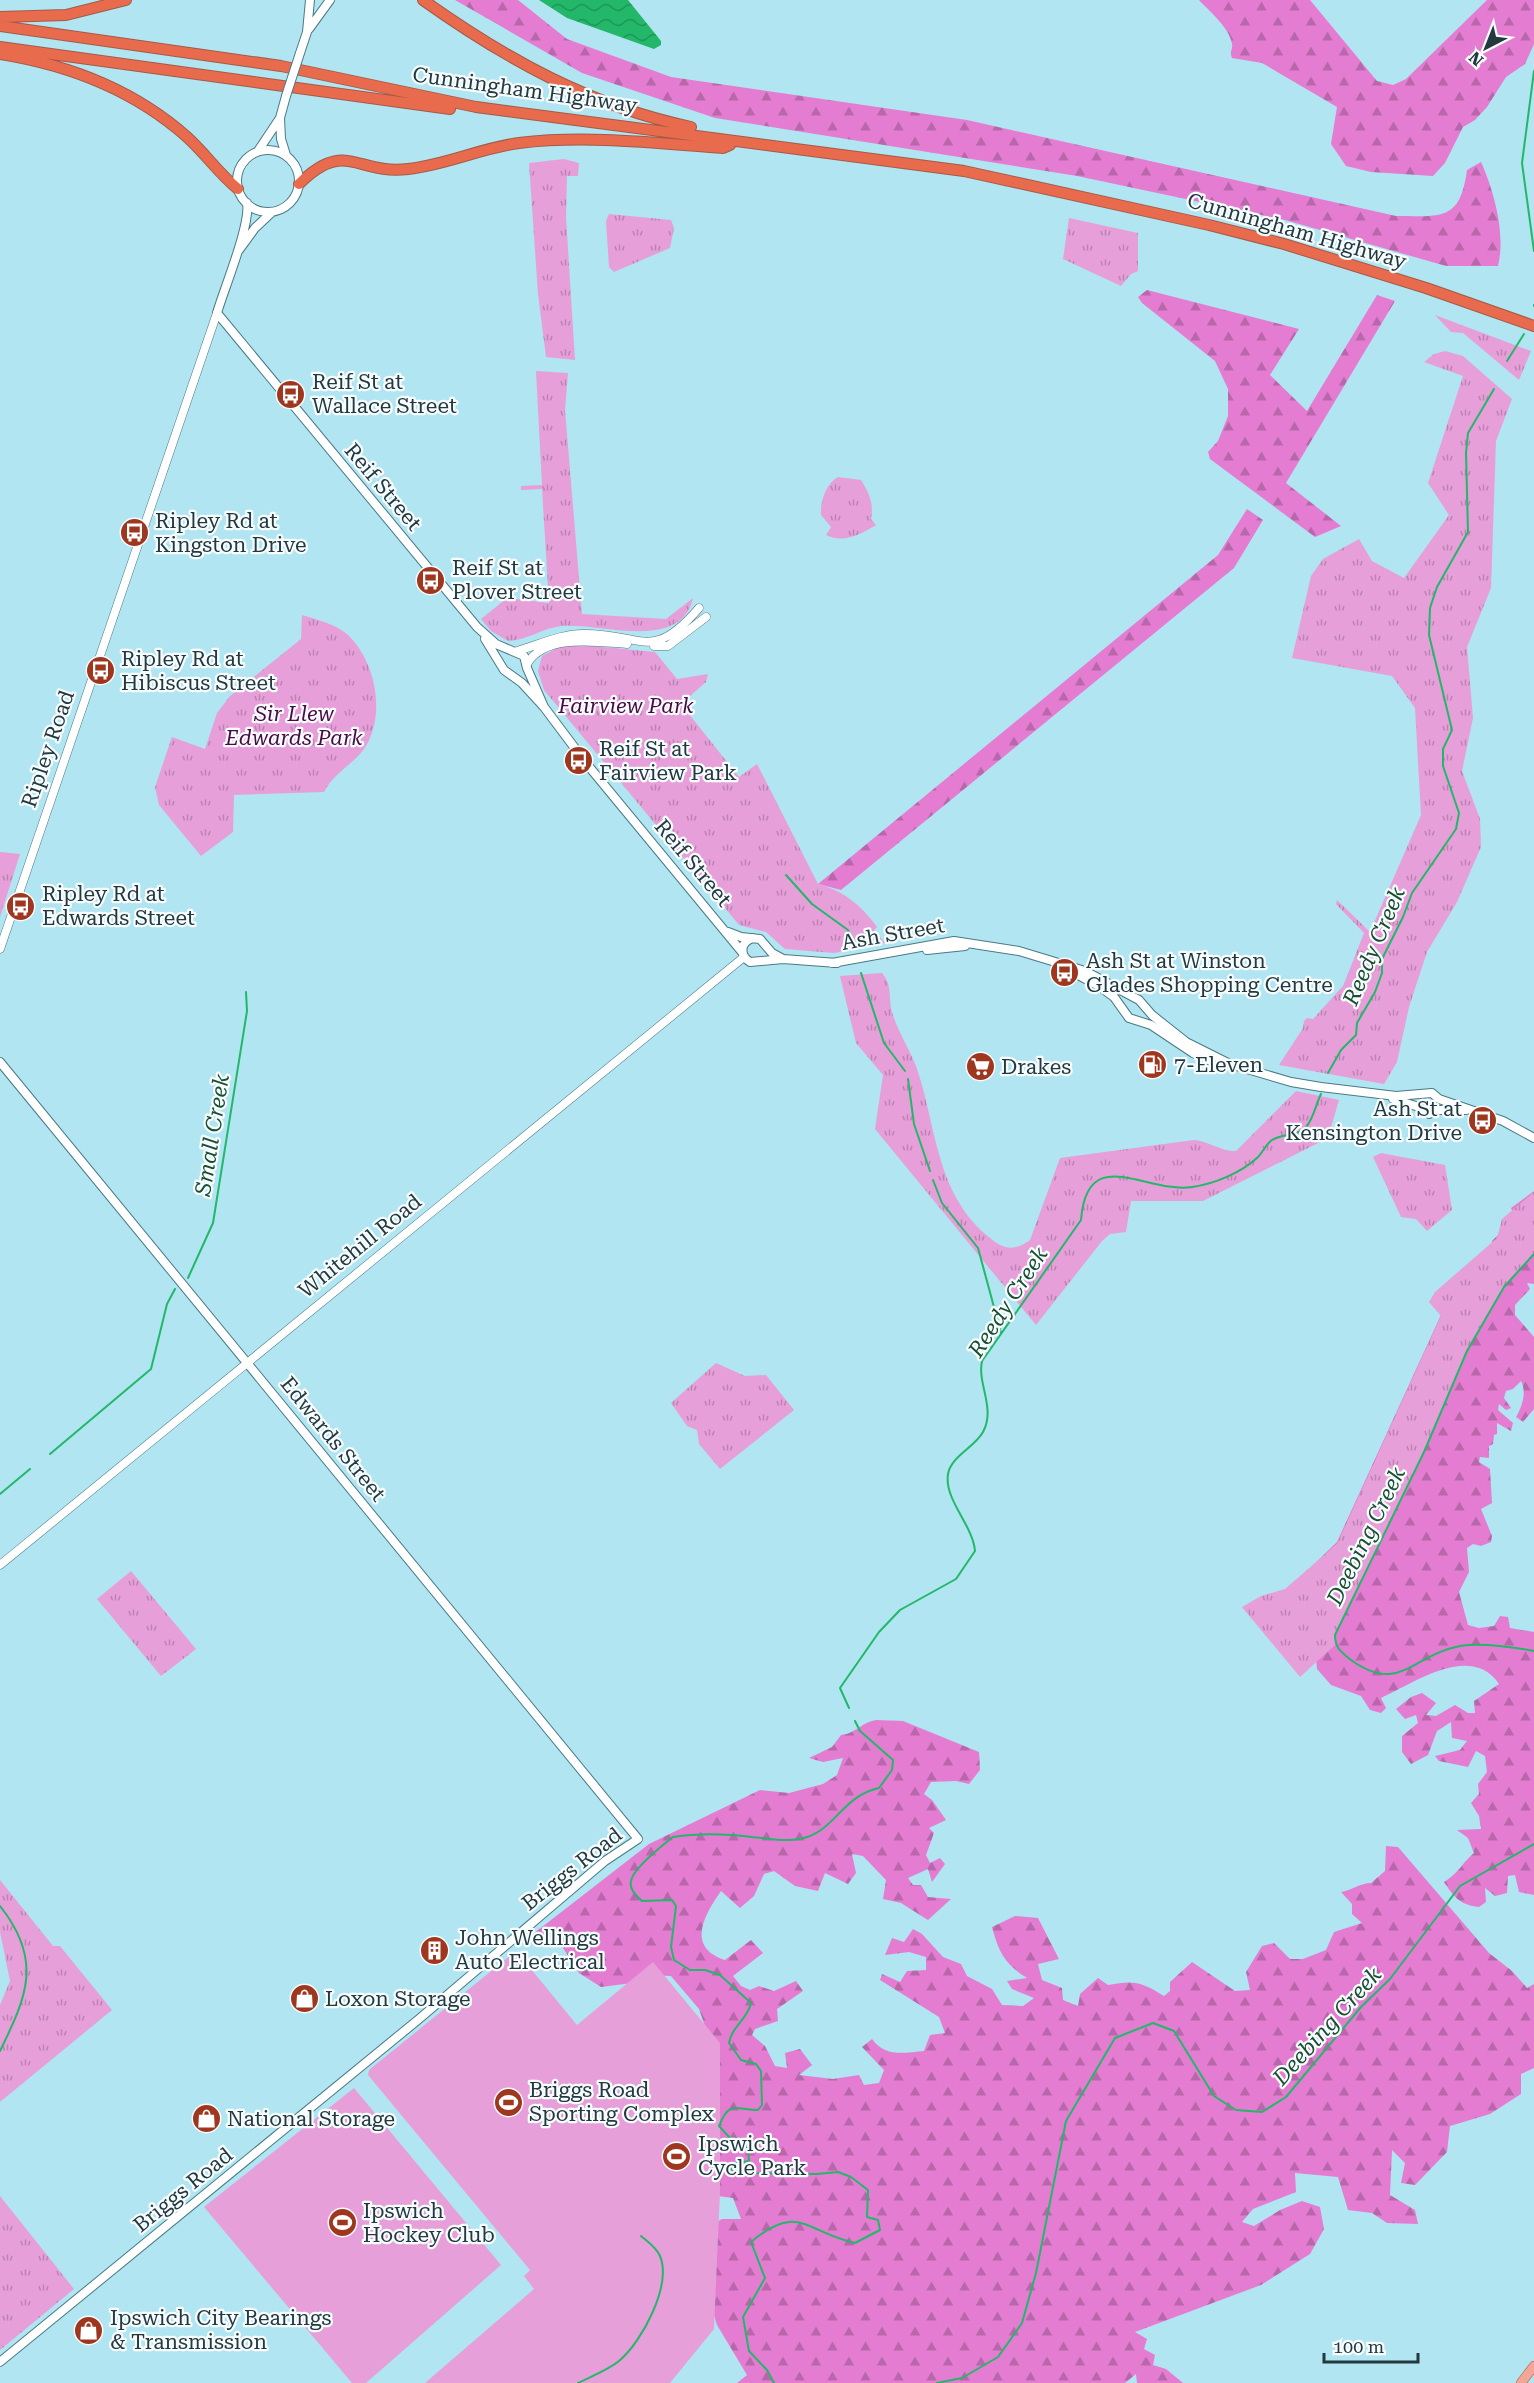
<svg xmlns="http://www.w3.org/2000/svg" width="1534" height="2383" font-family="'Roboto Serif',serif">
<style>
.forest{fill:url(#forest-firs)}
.park{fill:url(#park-tufts)}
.pitch{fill:#e79fd9}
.water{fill:url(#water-waves)}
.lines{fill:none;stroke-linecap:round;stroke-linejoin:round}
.stream{stroke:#23b76a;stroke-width:2}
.tertiary-casing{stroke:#497a86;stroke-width:9}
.secondary-casing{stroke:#497a86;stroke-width:10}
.primary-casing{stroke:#a45a48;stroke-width:10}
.motorway-casing{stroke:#a45a48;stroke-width:12}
.tertiary{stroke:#fff;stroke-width:8}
.secondary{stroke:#fff;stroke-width:8}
.primary{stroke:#f2a695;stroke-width:9}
.motorway{stroke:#e96b4e;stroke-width:10}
.secondary-bridge-casing{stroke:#497a86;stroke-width:10;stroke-linecap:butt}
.secondary-bridge{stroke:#fff;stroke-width:8}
.labels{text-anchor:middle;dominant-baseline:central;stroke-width:4.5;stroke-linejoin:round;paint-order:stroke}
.street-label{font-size:21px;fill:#24393e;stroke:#f7fcfe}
.poi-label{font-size:21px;fill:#24393e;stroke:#f7fcfe;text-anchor:start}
.park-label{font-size:21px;font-style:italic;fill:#4b0a42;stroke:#f7fcfe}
.water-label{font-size:22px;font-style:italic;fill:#194e2f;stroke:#f7fcfe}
</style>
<defs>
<pattern id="forest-firs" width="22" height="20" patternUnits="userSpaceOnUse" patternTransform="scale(1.5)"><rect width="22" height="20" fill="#e47dd1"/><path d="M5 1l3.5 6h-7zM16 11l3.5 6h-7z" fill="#b967ab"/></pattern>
<pattern id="park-tufts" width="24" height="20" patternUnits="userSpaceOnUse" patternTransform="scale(1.5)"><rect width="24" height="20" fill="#e79fd9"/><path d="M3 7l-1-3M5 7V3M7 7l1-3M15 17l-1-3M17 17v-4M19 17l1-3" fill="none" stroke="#bb83b1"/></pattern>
<pattern id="water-waves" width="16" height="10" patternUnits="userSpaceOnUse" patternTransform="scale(1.5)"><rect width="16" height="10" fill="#23b76a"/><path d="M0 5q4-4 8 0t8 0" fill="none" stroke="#1e9659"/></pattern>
</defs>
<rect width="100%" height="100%" fill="#b0e5f1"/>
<!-- forest -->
<path class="forest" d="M455,0H518L567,39L671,77L967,120L1396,216C1441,216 1460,222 1467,170L1481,162C1494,191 1506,234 1498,266H1446L1285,220L1077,176L715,118L582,73Z
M1199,0H1310L1377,81L1393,85L1406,79L1487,0H1534V44L1525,64L1506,77L1487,107L1475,120L1463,127L1445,163L1433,176L1371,172L1346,166L1331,144L1337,107L1262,63L1232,58C1229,51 1233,50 1232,44C1230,28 1209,11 1199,0Z
M1147,290L1299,329L1270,375L1307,411L1377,295L1395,301L1286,483L1341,526L1315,537L1210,459L1208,452L1218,441L1228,416V389L1215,361L1142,303L1138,297Z
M1247,509L1263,520L1234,568L841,890L818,884L1218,555Z
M1534,1191V1284L1527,1283L1530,1289L1515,1305V1315L1534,1337V1409L1523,1422L1516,1417C1522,1407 1527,1392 1521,1381L1513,1389L1506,1391L1504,1398L1511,1408L1506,1410L1499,1404L1498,1410L1513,1423L1511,1431L1497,1423V1434L1494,1435L1493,1444L1489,1446V1458L1480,1457L1479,1462L1490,1469L1492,1503L1481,1509L1492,1536L1491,1542L1481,1546L1473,1544L1467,1548L1469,1572L1459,1592L1468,1625L1479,1628L1494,1626L1500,1616L1508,1617L1510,1628L1534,1632V1895L1519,1892L1515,1875L1508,1876L1507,1893L1495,1896L1485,1888L1486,1902L1479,1907C1460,1905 1454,1897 1444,1882C1460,1872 1461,1864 1474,1853L1468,1838L1457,1830L1481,1829L1479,1816L1471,1803L1479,1794L1478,1784L1487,1772L1485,1756L1476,1751L1468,1767L1439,1761L1435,1756L1460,1750L1467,1741L1452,1738L1451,1722L1437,1731L1428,1755L1411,1764L1402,1752V1736L1418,1723L1416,1715L1405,1719L1396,1709L1411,1697L1422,1693L1436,1703L1426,1715L1436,1716L1455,1705L1468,1713H1475L1474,1701L1499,1684C1471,1643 1416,1682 1381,1698L1386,1708L1381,1713L1370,1710L1361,1696L1331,1685L1317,1669L1307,1571L1337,1542L1445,1306L1491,1249L1492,1241L1515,1218L1511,1208Z
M876,1720L903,1721L979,1752L980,1770L969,1784L956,1781L931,1782L924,1794L932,1800L946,1820L929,1828L934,1833L926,1855L930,1863L940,1858L945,1864L932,1882L928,1869L908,1878L913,1885H921L928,1897L951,1899L928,1920L901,1903L883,1899L886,1880L863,1856L852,1854L856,1873L848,1884L825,1873L818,1891L795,1886L774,1871L764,1874L754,1896L740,1908L721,1891C705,1914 685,1947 725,1960L751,1940L763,1953L733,1976L741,1986L750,1990L759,1986L774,1991L796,1981L803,1991L777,2009L778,2021L755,2029L752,2035L765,2046L775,2066L787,2068L785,2053L800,2049L812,2065L799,2075L833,2079L859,2075L864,2085L879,2083L884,2070L862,2047L872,2039C885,2057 903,2053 924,2051L930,2035L945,2033L939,2017L880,1980L882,1974L900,1982L907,1971L926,1970V1957L909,1952L885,1955L892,1938L904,1942L913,1929L922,1934L943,1957L961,1964L967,1976L992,1989L1002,2005L1023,2006L1034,1998L1012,1989L1007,1981L1027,1978C1005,1964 999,1953 992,1927L1015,1916L1038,1918L1059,1959L1038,1964L1042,1980L1062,1988L1063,2000L1078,2006L1080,1994L1098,1978L1108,1985C1135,1980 1141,1982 1164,1996L1170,1991V1982L1192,1962L1235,1991L1250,1990L1246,1972L1262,1946L1274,1943L1290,1959H1303L1326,1950L1334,1932L1362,1923L1352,1914V1904L1341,1892C1353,1890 1360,1883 1371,1883L1385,1871L1386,1846L1398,1847L1489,1953L1512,1971L1527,1988L1534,1984V2068L1521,2074V2094L1490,2114L1450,2126L1447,2152L1415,2185L1401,2183L1405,2163L1392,2150L1390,2195L1415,2210L1418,2224L1387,2223L1372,2213L1348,2210L1338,2177L1295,2173L1296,2192L1253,2209L1242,2222L1254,2226L1280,2210L1302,2201L1320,2207L1324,2229L1310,2254L1261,2285L1135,2332L1147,2339L1144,2349L1155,2355L1153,2365L1166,2369L1183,2383H1137L1136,2374L1125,2383H737L747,2375L717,2325L698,2262L704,2229L722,2219H741L733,2198L710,2195L715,2055L699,2009L671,1976L645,1975L632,1983L601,1987L579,1973L556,1937L539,1940L533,1934L649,1844L760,1790L789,1793L823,1784L837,1775L843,1758L823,1762L809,1758L832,1747L841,1735C855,1734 862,1722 876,1720Z"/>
<!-- park -->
<path class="park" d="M564,159L579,163L578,176H567L566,217L575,360L546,357L538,294L529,163Z
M609,214L671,220L674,228L670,248L614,272L609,267L606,221Z
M1069,218L1138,233V271L1131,274L1121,286L1063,259Z
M1435,315L1531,351L1519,380L1463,333L1451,332Z
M1445,351L1463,356L1512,399L1496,441L1491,588L1467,647L1473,718L1462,771L1480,819L1481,847L1457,902L1427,952L1409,1007L1397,1062L1384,1084L1279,1065L1303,1028L1304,1021L1307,1018L1313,1019L1343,986L1364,933L1336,904L1337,900L1370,932L1421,815L1415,708L1392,676L1292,658L1311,576L1323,559L1359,539L1372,561L1404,578L1449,515L1428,483L1463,376L1424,362L1434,354Z
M536,371L568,373L565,410L582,614L666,619L693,598C680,653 601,622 561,626C543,628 528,640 508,641L491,631L481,619L507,598L549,603L542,489L521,490V486L542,485Z
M838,477L861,480C869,493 874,503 871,519L876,525C861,534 844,544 826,535L831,527L821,515C820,502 826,483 838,477Z
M302,615C318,620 336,624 348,635C375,661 386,712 366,746C356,763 334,772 324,792L234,795L233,832L201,856L159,805L155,787L172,737L205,749L217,713L230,696L301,639Z
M582,645L655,652L677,679L708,674L706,682L681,704L739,777L757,764L818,884C844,891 861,905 877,927L874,930L885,943L834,953L785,949L766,932L739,925L544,690L538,671L542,656L559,647Z
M0,852L20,854L0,917Z
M882,973C893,986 888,997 892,1012C897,1030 909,1048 916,1066C937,1126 935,1194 990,1238C1004,1250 1015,1251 1030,1240L1060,1158L1194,1140C1209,1141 1222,1152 1236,1151L1296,1091L1339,1100L1329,1134L1322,1141L1203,1201H1131L1126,1232L1110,1234L1102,1241L1036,1325L875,1129L883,1075L856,1043L840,976Z
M1381,1153L1445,1165L1452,1210L1427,1231L1416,1219L1401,1217L1373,1157Z
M1534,1192V1254L1504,1287L1467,1351L1424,1452L1335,1635V1645L1300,1677L1242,1607L1261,1596L1285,1589L1337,1544L1441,1316L1429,1302L1435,1292L1497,1238L1502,1219Z
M716,1363L745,1376L766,1375L794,1410L720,1469L699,1444L697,1430L687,1426L671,1403Z
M131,1571L196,1649L161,1676L97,1599Z
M0,1880L53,1946H60L112,2010L0,2102V2005L10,1981L0,1932Z
M0,2196L74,2289L0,2350Z"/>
<!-- pitch -->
<path class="pitch" d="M516,1951L577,2025L653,1962L720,2043V2191L714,2329L670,2383H425L534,2289L524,2276L530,2270L368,2075L369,2070Z
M354,2088L501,2265L366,2383H352L204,2207Z"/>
<!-- water -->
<path class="water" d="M539,0H628L661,41V45L654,49L567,18Z"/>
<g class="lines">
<!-- stream -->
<path class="stream" d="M1534,71L1522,163L1534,251
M1534,306V305
M1507,361L1524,334
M786,875L812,904L848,930L857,946
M861,973L884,1043L905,1071
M1328,1073L1341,1050L1356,1035L1357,1023L1375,992L1382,973V959L1403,917L1412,893L1456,829L1459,813L1443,766V749L1452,730L1429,635L1430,608L1437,587L1468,532L1466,453L1468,433L1494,389
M908,1079L914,1124L930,1171
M933,1180L942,1203L978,1248L1001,1333
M1534,1254L1504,1287L1467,1351L1424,1452L1335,1635C1335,1648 1341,1652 1351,1660C1400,1695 1412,1655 1460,1646C1482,1642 1512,1647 1534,1651
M188,1278L213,1223L247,1011L246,992
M50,1454L151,1369L167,1304L175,1289
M0,1494L30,1469
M849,1708L840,1688L879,1632L900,1610L956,1579L975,1551C973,1525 944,1500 948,1474C951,1456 975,1447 983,1432C996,1408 977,1384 982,1361L1081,1220C1087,1142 1146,1194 1192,1187C1214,1184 1241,1173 1258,1157C1263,1152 1266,1144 1272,1140C1284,1133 1296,1137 1306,1127C1313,1120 1316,1104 1321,1094
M0,1906C43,1960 27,1996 0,2051
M578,2383C592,2376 608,2370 619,2361C642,2342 672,2285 660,2256C656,2247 648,2242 641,2236
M774,2383L767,2370L749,2351L743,2317L765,2278L751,2242C798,2202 806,2232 855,2243L880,2230L878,2220L867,2217L868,2190L851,2177L838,2172L817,2174L747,2173L731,2169L735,2163L749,2161L748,2149L740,2139L730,2138L719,2126C730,2099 736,2110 758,2110L762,2105L761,2071L756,2064L741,2060L729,2043C732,2026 747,2020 751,2003L720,1975L705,1970H690L674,1960L671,1947L676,1906L672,1900L642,1901C637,1896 629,1890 631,1881C633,1868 663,1845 673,1837C699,1833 727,1834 752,1837C767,1838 784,1842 799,1839C834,1834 841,1796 879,1788L892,1770L893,1760L860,1731L855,1721
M937,2383L962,2378L998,2357L1022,2323L1036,2273L1066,2121L1115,2038L1153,2023L1174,2031L1214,2096L1236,2110L1262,2112L1286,2097L1361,2007L1390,1979L1460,1886L1534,1844"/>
<defs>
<path id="tertiary" d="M654,646H668L706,617
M517,651C539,645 560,634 583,634C642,633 651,664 699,608
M527,664C545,633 598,642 627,644
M0,949L217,313
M0,1565L744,957"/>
<path id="secondary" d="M309,29L330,0
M300,53L307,32L310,0
M280,118L281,139L286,155
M237 181a31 31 0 1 1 62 0a31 31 0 1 1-62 0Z
M258,151L280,118L286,96
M247,203C251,224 224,289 217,313L477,627L496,644L524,656L527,668L544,707
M239,250L255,228L272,212
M485,639L504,670L522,683L544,707L586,763L742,952
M728,932L741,937L760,939L772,953L783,959
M753,938C740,942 739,955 750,962L783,959L837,963
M927,950L965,946
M832,963L954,941L1019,951L1085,971L1139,1000L1152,1015L1186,1042L1230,1064L1291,1082L1321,1087L1396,1096L1432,1093L1439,1099L1503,1121L1534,1138
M1061,966L1099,986L1114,997L1129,1018L1151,1025L1193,1053L1211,1061
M0,1062L638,1839L605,1861L419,2019L0,2362
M1393,1099L1419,1107L1429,1114L1437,1110H1466"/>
<path id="primary" d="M1521,2383L1534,2366"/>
<path id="motorway" d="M423,0C506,59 590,106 691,127
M0,17L66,15L126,0
M0,26L281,66L476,107L964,171L1209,225L1284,244L1426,288L1534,326
M0,47L450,109
M0,54C69,65 134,90 187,137C205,153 219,174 238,189
M299,184C345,138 356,175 408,169C446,165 481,148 519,143C586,135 655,143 723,148L730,145"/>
</defs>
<!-- tertiary casing -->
<use href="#tertiary" class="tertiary-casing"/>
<!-- secondary casing -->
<use href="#secondary" class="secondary-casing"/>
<!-- primary casing -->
<use href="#primary" class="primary-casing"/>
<!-- motorway casing -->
<use href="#motorway" class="motorway-casing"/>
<!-- tertiary -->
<use href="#tertiary" class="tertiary"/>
<!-- secondary -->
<use href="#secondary" class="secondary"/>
<!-- primary -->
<use href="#primary" class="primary"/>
<!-- motorway -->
<use href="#motorway" class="motorway"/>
<defs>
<path id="secondary-bridge" d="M286,96L300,53"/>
</defs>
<!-- secondary-bridge casing -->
<use href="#secondary-bridge" class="secondary-bridge-casing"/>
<!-- secondary-bridge -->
<use href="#secondary-bridge" class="secondary-bridge"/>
</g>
<!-- icons -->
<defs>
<symbol id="bus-disc" viewBox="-11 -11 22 22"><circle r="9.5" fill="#9f371f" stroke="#f7fcfe"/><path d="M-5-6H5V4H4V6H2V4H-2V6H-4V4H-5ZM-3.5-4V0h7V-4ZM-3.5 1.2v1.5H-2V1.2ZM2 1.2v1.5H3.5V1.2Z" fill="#fff"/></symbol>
<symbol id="fuel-disc" viewBox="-11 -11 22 22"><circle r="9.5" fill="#9f371f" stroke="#f7fcfe"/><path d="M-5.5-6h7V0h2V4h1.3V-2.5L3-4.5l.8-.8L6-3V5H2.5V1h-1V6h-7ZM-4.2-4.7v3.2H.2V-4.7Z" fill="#fff"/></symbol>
<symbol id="supermarket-disc" viewBox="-11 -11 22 22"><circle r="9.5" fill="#9f371f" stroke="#f7fcfe"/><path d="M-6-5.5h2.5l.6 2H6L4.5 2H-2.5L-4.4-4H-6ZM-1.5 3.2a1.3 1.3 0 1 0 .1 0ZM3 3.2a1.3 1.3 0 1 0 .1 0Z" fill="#fff"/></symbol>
<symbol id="building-disc" viewBox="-11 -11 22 22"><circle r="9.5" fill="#9f371f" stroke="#f7fcfe"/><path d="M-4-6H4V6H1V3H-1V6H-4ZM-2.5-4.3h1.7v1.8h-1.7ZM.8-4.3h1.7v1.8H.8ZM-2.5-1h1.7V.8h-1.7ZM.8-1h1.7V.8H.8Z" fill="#fff"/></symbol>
<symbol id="shop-disc" viewBox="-11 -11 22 22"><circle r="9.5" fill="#9f371f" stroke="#f7fcfe"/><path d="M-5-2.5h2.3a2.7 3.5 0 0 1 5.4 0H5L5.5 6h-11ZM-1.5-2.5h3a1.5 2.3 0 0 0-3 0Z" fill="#fff"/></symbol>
<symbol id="stadium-disc" viewBox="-11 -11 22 22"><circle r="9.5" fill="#9f371f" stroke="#f7fcfe"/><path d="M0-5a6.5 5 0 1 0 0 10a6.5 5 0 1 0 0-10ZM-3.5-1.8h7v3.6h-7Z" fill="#fff"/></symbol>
</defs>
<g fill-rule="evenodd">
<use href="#bus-disc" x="274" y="378" width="33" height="33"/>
<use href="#bus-disc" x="118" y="516" width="33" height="33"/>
<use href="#bus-disc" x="414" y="564" width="33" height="33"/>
<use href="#bus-disc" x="84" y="654" width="33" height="33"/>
<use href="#bus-disc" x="562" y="744" width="33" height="33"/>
<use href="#bus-disc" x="4" y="890" width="33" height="33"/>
<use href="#bus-disc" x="1048" y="956" width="33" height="33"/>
<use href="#fuel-disc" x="1136" y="1048" width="33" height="33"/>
<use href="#supermarket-disc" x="964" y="1050" width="33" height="33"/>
<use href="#bus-disc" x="1466" y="1104" width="33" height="33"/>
<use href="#building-disc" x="418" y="1934" width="33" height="33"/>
<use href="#shop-disc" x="288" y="1982" width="33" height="33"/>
<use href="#stadium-disc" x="492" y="2086" width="33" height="33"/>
<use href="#shop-disc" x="190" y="2102" width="33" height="33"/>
<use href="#stadium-disc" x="660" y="2140" width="33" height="33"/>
<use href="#stadium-disc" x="326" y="2206" width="33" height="33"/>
<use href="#shop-disc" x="72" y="2314" width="33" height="33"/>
</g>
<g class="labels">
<!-- street labels -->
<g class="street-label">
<text transform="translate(525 90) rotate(8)">Cunningham Highway</text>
<text transform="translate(1297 231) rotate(16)">Cunningham Highway</text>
<text transform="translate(383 487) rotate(50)">Reif Street</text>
<text transform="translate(48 749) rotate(-71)">Ripley Road</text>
<text transform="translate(693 863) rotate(50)">Reif Street</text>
<text transform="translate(893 934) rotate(-10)">Ash Street</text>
<text transform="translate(360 1246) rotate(-39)">Whitehill Road</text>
<text transform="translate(333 1439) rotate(51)">Edwards Street</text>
<text transform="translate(572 1869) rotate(-38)">Briggs Road</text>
<text transform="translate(183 2190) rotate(-39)">Briggs Road</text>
</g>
<!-- poi labels -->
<g class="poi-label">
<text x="312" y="382">Reif St at<tspan x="312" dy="24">Wallace Street</tspan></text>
<text x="155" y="521">Ripley Rd at<tspan x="155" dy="24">Kingston Drive</tspan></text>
<text x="452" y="568">Reif St at<tspan x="452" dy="24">Plover Street</tspan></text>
<text x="121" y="659">Ripley Rd at<tspan x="121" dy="24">Hibiscus Street</tspan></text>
<text x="599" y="749">Reif St at<tspan x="599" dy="24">Fairview Park</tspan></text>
<text x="42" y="894">Ripley Rd at<tspan x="42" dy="24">Edwards Street</tspan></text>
<text x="1086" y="961">Ash St at Winston<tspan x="1086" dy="24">Glades Shopping Centre</tspan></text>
<text x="1174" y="1065">7-Eleven</text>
<text x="1001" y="1067">Drakes</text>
<text x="1462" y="1109" text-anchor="end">Ash St at<tspan x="1462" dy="24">Kensington Drive</tspan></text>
<text x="455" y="1938">John Wellings<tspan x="455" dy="24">Auto Electrical</tspan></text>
<text x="325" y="1999">Loxon Storage</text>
<text x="529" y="2090">Briggs Road<tspan x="529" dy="24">Sporting Complex</tspan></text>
<text x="227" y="2119">National Storage</text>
<text x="698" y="2144">Ipswich<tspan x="698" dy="24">Cycle Park</tspan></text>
<text x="363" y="2211">Ipswich<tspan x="363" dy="24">Hockey Club</tspan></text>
<text x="110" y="2318">Ipswich City Bearings<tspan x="110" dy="24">&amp; Transmission</tspan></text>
</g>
<!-- park labels -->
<g class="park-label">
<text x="626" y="706">Fairview Park</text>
<text x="294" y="714">Sir Llew<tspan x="294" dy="24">Edwards Park</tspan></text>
</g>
<!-- water labels -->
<g class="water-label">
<text transform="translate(1374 946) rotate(-67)">Reedy Creek</text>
<text transform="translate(212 1135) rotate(-81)">Small Creek</text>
<text transform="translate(1008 1302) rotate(-57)">Reedy Creek</text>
<text transform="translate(1366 1536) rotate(-64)">Deebing Creek</text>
<text transform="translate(1327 2026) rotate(-48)">Deebing Creek</text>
</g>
</g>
<!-- north arrow -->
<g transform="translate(1486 48) rotate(222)" stroke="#f7fcfe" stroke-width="4.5" paint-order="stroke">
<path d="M0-4.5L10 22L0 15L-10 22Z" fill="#24393e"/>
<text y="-9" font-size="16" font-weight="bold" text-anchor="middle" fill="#24393e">N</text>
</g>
<!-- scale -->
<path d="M1324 2353v9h94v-9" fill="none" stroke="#24393e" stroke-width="3"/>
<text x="1333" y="2353" font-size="18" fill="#24393e" stroke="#f7fcfe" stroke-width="4.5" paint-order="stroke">100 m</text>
</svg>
